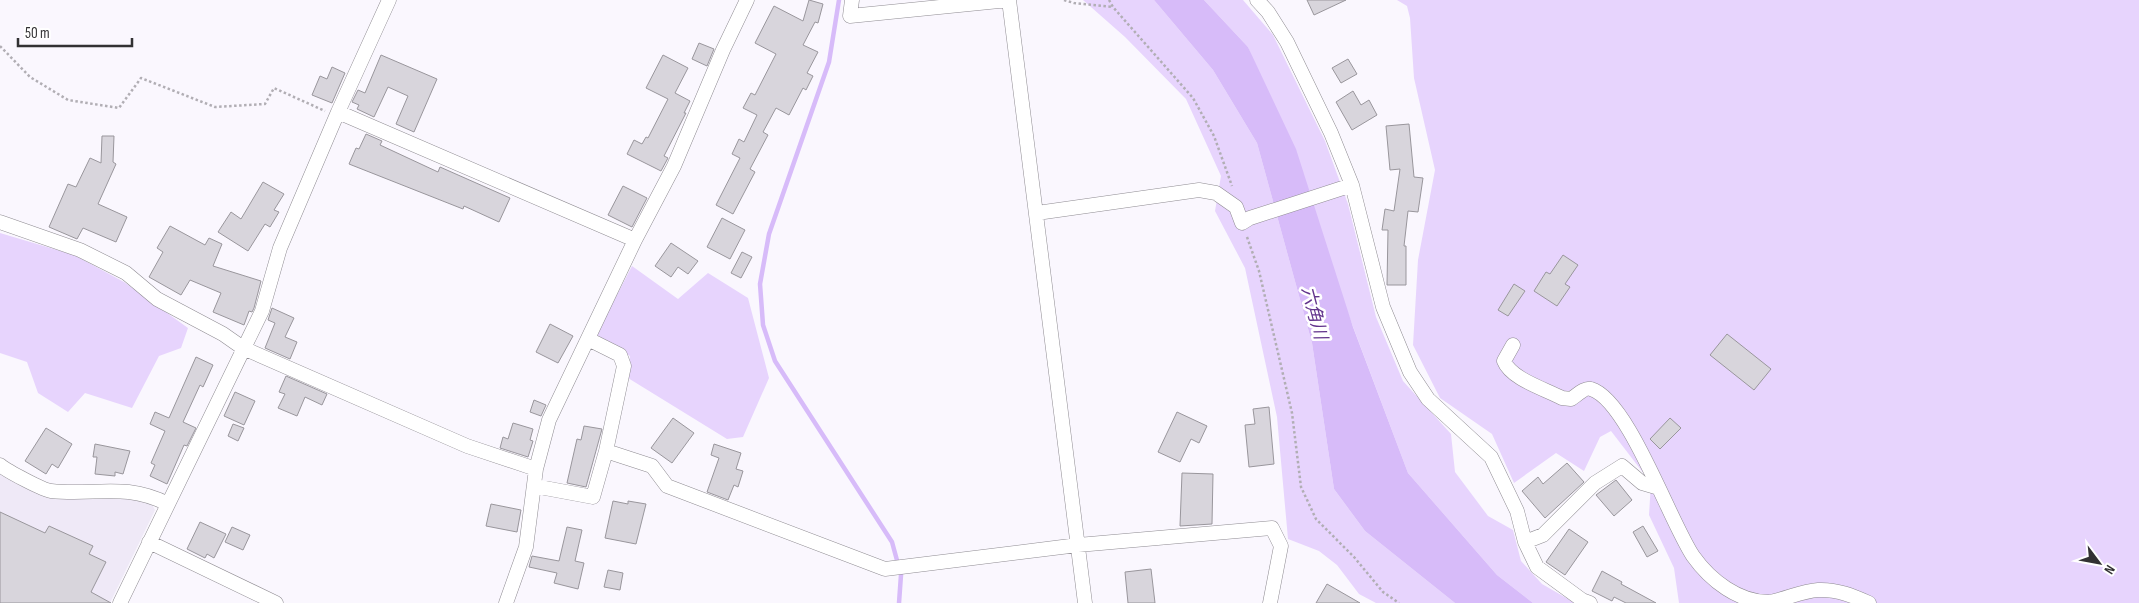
<svg xmlns="http://www.w3.org/2000/svg" width="2139" height="603" font-family="'Sofia Sans Condensed','Noto Sans JP',sans-serif">
<style>
.built{fill:#efe9f7}
.green{fill:#e7d4fd}
.water{fill:#d7bbf9}
.lines{fill:none;stroke-linecap:round;stroke-linejoin:round}
.stream{stroke:#d7bbf9;stroke-width:4.5}
.building{fill:#d8d5dc;stroke:#99969c}
.street-casing{stroke:#8f8c92;stroke-width:15}
.path{stroke:#b1aeb4;stroke-width:2.5;stroke-dasharray:2.5 2.5;stroke-linecap:butt}
.street{stroke:#fff;stroke-width:14}
.labels{text-anchor:middle;dominant-baseline:central;stroke-width:5;stroke-linejoin:round;paint-order:stroke}
.water-label{font-size:18px;font-style:italic;fill:#62348c;stroke:#fff}
</style>
<rect width="100%" height="100%" fill="#faf7fe"/>
<!-- built -->
<path class="built" d="M0,474L49,498L131,497L151,502L155,510L110,603H0Z"/>
<!-- green -->
<path class="green" d="M1083,0H1154L1213,70L1257,143L1312,343L1334,489L1365,531L1455,603H1376L1359,594L1337,565L1319,551L1288,539L1277,417L1245,268L1215,211L1221,176L1186,99L1125,37Z
M1204,0H1243L1273,35L1325,141L1348,204L1376,317L1403,381L1451,434L1455,472L1488,516L1513,530L1521,561L1542,584L1575,603H1533L1497,575L1408,473L1248,47Z
M1397,0H2139V603H1679L1674,568L1649,515L1651,483L1611,431L1600,437L1584,471L1556,453L1514,483L1492,434L1440,398L1413,345L1418,260L1435,170L1414,78L1410,18L1407,6Z
M0,233L74,255L124,282L188,328L181,348L159,356L132,408L85,393L68,412L38,393L27,362L0,353Z
M632,266L678,299L708,273L748,298L769,378L743,437L727,439L628,378L630,356L595,337Z"/>
<!-- water -->
<path class="water" d="M1154,0H1204L1248,47L1296,149L1353,327L1408,473L1497,575L1533,603H1455L1365,531L1334,489L1312,343L1257,143L1213,70Z"/>
<g class="lines">
<!-- stream -->
<path class="stream" d="M839,0L829,62L769,234L760,284L763,325L775,361L892,542L901,575L899,603"/>
</g>
<!-- building -->
<path class="building" d="M809,0L823,4L818,23L815,22L803,45L818,52L807,73L813,76L806,90L803,88L789,115L776,108L763,132L768,135L750,169L755,172L733,214L716,205L740,158L732,154L739,139L744,142L757,115L743,108L751,93L755,95L776,54L755,43L774,6L803,21Z
M1307,0H1346L1314,15Z
M699,43L714,49L707,66L692,59Z
M381,55L437,79L414,132L396,124L408,96L388,87L374,117L357,109L359,105L352,102L358,90L365,93Z
M663,55L688,68L675,93L690,101L684,113H686L664,156L668,158L661,171L627,154L634,140L642,144L646,137L648,138L668,99L646,88Z
M1348,59L1357,74L1341,83L1332,68Z
M332,67L345,73L332,103L312,95L320,76L327,79Z
M1353,91L1361,105L1369,100L1377,115L1352,130L1336,102Z
M1409,124L1414,177L1423,178L1418,212L1408,211L1404,246H1406V285H1387L1388,230H1382L1385,209L1394,211L1400,169L1390,170L1386,126Z
M366,134L382,141L380,145L438,172L440,167L510,198L499,222L464,206L463,209L349,164L356,148L359,149Z
M102,136H114L113,162L116,164L98,204L127,217L116,242L83,228L77,239L49,227L68,184L76,187L90,158L101,163Z
M263,182L284,194L274,210L279,212L270,227L265,224L248,251L218,232L231,212L241,219Z
M623,186L647,198L632,227L608,215Z
M722,218L745,230L730,259L707,247Z
M170,226L205,245L209,238L222,244L213,266L261,281L254,308L252,312L249,311L244,325L213,312L221,293L190,280L181,295L149,277L163,252L157,248Z
M671,243L698,261L688,274L678,267L671,277L655,266Z
M742,252L752,257L741,278L731,273Z
M1563,255L1578,265L1565,284L1570,287L1557,306L1534,291L1546,272L1550,274Z
M1514,284L1525,291L1508,316L1498,310Z
M272,308L294,318L285,337L297,342L290,359L265,348L275,323L268,320Z
M550,324L573,336L558,363L536,352Z
M1727,334L1771,369L1754,390L1710,355Z
M196,357L213,365L203,387L200,385L183,422L196,428L187,446L184,445L167,484L150,476L155,465L151,463L165,431L150,424L155,412L169,418Z
M286,376L327,394L322,405L305,397L297,416L278,408L285,394L279,392Z
M235,392L255,401L244,425L224,416Z
M534,400L546,405L541,416L530,412Z
M1269,407L1274,464L1249,467L1245,425L1255,424L1253,409Z
M1177,412L1207,426L1199,443L1191,439L1180,462L1158,452Z
M673,418L694,433L672,463L651,448Z
M1670,418L1681,428L1660,449L1650,439Z
M513,423L533,429L530,440L533,441L528,457L500,448L503,437L508,439Z
M233,424L244,428L238,441L228,436Z
M584,426L602,429L586,487L567,483L577,439L581,440Z
M46,428L72,444L58,468L52,464L46,474L25,461Z
M95,444L130,451L123,474L115,472V476L95,474L97,457H93Z
M714,444L741,453L736,469L743,471L738,487L734,485L728,500L707,492L719,458L711,455Z
M1567,463L1584,482L1545,518L1522,491L1538,477L1543,484Z
M1182,473L1213,474L1212,524L1180,526Z
M1616,480L1632,500L1614,516L1596,495Z
M613,501L628,504V501L646,504L636,544L605,538Z
M491,504L521,510L517,532L486,526Z
M0,512L45,533L49,526L93,546L89,554L106,562L91,592L111,603H0Z
M200,522L226,534L214,558L207,554L205,558L187,549Z
M1643,526L1658,551L1647,557L1633,532Z
M232,527L250,535L243,550L225,542Z
M567,527L582,530L575,561L584,563L578,589L554,583L557,573L529,567L532,556L559,561Z
M1569,529L1588,542L1565,575L1546,562Z
M1151,569L1155,603H1128L1125,572Z
M608,570L623,573L620,590L604,587Z
M1602,571L1622,582L1621,584L1656,603H1626L1614,597L1612,601L1592,591Z
M1327,584L1360,603H1316Z"/>
<g class="lines">
<defs>
<path id="street" d="M852,0L850,16L1009,0L1085,603
M1257,0L1268,12L1287,42L1331,133L1352,185L1383,307L1410,372L1428,399L1491,457L1517,511L1525,542L1537,567L1582,600L1590,603
M338,112L635,240
M1037,213L1199,190L1216,193L1236,207L1242,223L1250,218L1352,185
M0,222L80,250L126,273L157,299L223,334L243,348L467,446L536,469
M1513,345L1504,361C1511,379 1545,389 1562,398L1571,399C1576,396 1585,387 1591,389C1628,400 1670,522 1693,556C1710,580 1739,603 1770,602C1786,599 1802,591 1818,590C1837,589 1853,596 1869,603
M606,451L652,466L667,486L885,569L1078,545L1272,528L1281,546L1270,603
M0,465C7,471 43,490 51,491C95,496 124,482 168,504
M534,486L593,497L606,451L624,366L620,355L588,339
M149,542L276,603
M1525,542L1543,535L1595,483L1622,466L1642,483L1659,488
M120,603L262,311L280,248L338,112L389,0
M506,603L526,547L536,469L549,420L635,240L674,166L723,50L747,0"/>
</defs>
<!-- street casing -->
<use href="#street" class="street-casing"/>
<!-- path -->
<path class="path" d="M1064,0L1074,3L1112,7
M1109,0L1113,7L1193,98L1214,136L1232,186
M0,46L30,77L68,100L119,108L141,78L215,107L265,104L274,88L325,111
M1247,237L1259,271L1292,413L1301,487L1316,519L1354,557L1383,592L1399,603"/>
<!-- street -->
<use href="#street" class="street"/>
</g>
<g class="labels">
<!-- water labels -->
<g class="water-label">
<text transform="translate(1314 313) rotate(75)">六角川</text>
</g>
</g>
<!-- north arrow -->
<g transform="translate(2099 563) rotate(122)" stroke="#ffffff" stroke-width="4" paint-order="stroke">
<path d="M0-4L9 19L0 12L-9 19Z" fill="#323133"/>
<text y="-8" font-size="14" font-weight="bold" text-anchor="middle" fill="#323133">N</text>
</g>
<!-- scale -->
<path d="M18 38v8h114v-8" fill="none" stroke="#323133" stroke-width="2.5"/>
<text x="25" y="38" font-size="15" fill="#323133" stroke="#ffffff" stroke-width="4" paint-order="stroke">50 m</text>
</svg>
